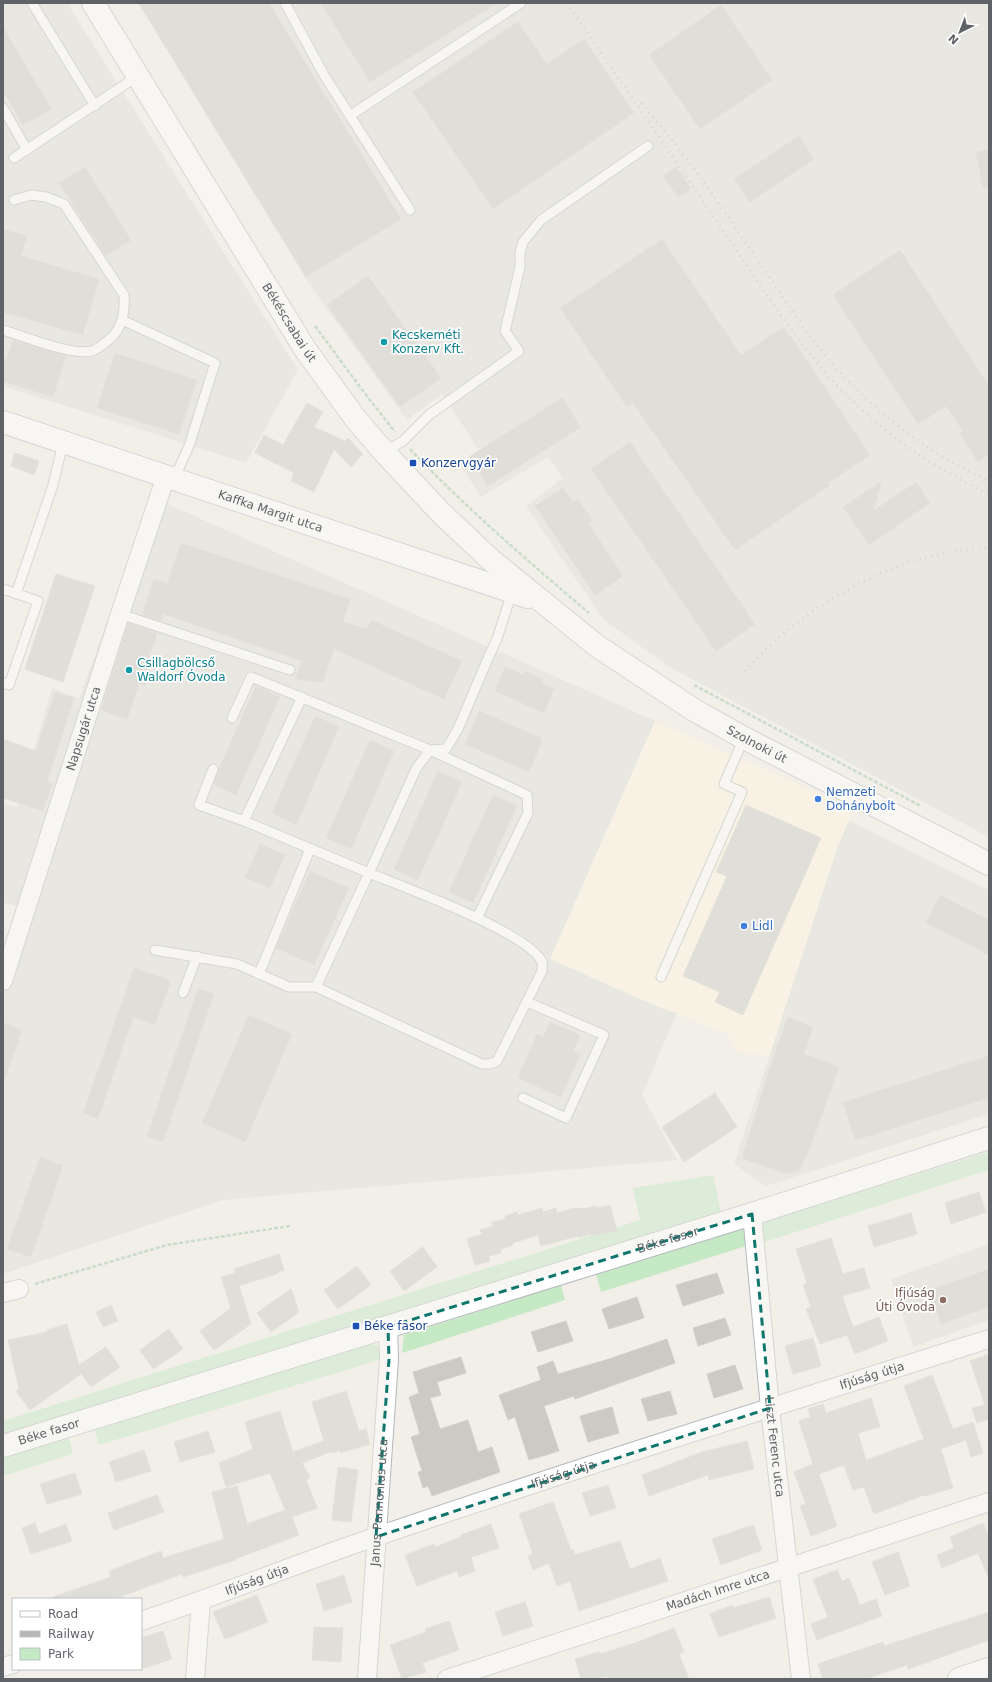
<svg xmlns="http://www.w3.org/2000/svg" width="992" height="1682" font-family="'DejaVu Sans',sans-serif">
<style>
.commercial{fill:#fef7e0}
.industrial{fill:#e0deda}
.education{fill:#e1ded6}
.green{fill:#c5e8c5}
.building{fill:#cccac5;stroke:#d6d1c6}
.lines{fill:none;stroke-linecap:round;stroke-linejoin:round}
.lane-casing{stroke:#b5b8bc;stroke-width:11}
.street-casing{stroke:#b5b8bc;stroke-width:20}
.secondary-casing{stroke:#b6babf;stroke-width:24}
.path{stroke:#9cc7a9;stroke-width:2.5;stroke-dasharray:4 2;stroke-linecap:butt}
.lane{stroke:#fff;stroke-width:9}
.street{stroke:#fff;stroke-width:18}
.secondary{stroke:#fff;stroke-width:22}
.rail{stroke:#b6b7b8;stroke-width:3;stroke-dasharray:1 5;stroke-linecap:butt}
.marked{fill:none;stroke:#0f766e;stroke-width:3;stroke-dasharray:8 5;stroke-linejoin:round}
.culture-dot{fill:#0f9aa8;stroke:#fff;stroke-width:1.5}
.transit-dot{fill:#1a4fb4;stroke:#fff;stroke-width:1.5}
.shop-dot{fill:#3f7fe0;stroke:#fff;stroke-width:1.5}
.education-dot{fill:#8d6e63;stroke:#fff;stroke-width:1.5}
.labels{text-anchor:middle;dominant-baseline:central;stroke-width:3.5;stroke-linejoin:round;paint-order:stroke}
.street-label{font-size:12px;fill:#5f6368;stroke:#fff}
.culture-label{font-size:12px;fill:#0d838f;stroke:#fff;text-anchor:start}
.transit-label{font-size:12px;fill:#164399;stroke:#fff;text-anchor:start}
.shop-label{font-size:12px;fill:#366cbe;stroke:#fff;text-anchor:start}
.education-label{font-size:12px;fill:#785e54;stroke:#fff;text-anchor:end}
</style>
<rect width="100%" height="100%" fill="#f1efe8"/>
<!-- commercial -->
<path class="commercial" d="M655,721L854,809L838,846L770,1056L737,1052L728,1034L658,1007L550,959Z"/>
<!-- industrial -->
<path class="industrial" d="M3,3H67L298,370L246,463L3,386Z
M138,3H989V837L671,668L604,620L526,506L563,478L548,457L481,497L459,463L479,450L442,394L407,420L307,281Z
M152,497L655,721L550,959L658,1007L677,1013L642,1095L677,1160L223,1200L3,1274V992L31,908L3,903V803L17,808L52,688L79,699Z
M849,821L989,890V1114L766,1186L734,1164L838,846Z"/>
<!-- education -->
<path class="education" d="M989,1244V1320L913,1347L891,1279Z"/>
<!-- green -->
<path class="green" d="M989,1152V1170L761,1243V1223Z
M713,1175L721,1212L3,1434V1421L640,1220L633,1188Z
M743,1228L746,1246L601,1292L596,1274Z
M561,1285L565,1300L402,1353L404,1335Z
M368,1342L378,1346L382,1359L99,1445L94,1427Z
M69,1438L73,1454L3,1476V1458Z"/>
<!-- building -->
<path class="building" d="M139,3H269L401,219L306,277Z
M321,3H497L370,82Z
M721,5L772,80L700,129L649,55Z
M518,22L547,64L584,39L634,113L493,209L413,92Z
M3,27L51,109L23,125L3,91Z
M799,136L814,159L750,202L734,179Z
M989,149V187L983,188L976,152Z
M85,167L131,240L106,256L59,183Z
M676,167L691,189L678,197L663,176Z
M3,229L27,236L21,256L99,279L83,335L3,312Z
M662,239L741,355L784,327L870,455L828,483L830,485L735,550L633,403L627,407L560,308Z
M900,250L989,386V454L978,462L960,434L963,431L946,406L918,424L833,295Z
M368,276L441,378L400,407L327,305Z
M13,340L66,356L53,397L3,381V360L6,361Z
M115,353L197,380L179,434L97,408Z
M562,398L581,427L488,486L469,457Z
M307,403L323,412L314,427L345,441L348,438L363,454L351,467L334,449L314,492L291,481L294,473L255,453L264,435L283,445Z
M630,442L755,624L716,651L591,469Z
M15,453L39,461L34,475L11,466Z
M882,481L873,511L916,482L930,503L869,545L843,507Z
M563,488L573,502L578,499L592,520L588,523L623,576L595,595L535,506Z
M181,543L350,599L343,622L367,629L371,620L462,661L444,699L334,649L323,682L295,679L302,661L163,614L161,621L142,615L154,579L167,584Z
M56,574L95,586L63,682L25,669Z
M128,623L157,633L145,669L150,671L145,686L139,684L127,719L101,710Z
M505,667L523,675L524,671L543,680L542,683L554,689L544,713L495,691Z
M256,686L280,697L236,795L213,784L219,768Z
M55,692L74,698L47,782L52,784L43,811L3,798V739L36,751Z
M479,711L541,738V744L529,772L465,744Z
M315,716L339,727L296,825L272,813Z
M370,740L394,751L351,849L326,838Z
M438,771L462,782L418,880L394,869Z
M493,795L517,806L473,903L449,892Z
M746,805L821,838L743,1015L715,1002L720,992L683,976L727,876L716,872Z
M260,844L285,855L270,888L245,877Z
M310,871L349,888L314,965L276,948Z
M940,895L989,920V955L926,923Z
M134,968L171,981L155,1025L133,1017L98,1119L83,1113Z
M198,989L214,994L163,1142L147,1136Z
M249,1015L292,1034L245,1142L202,1123Z
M788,1017L813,1027L804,1054L839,1067L814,1137L799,1171L786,1174L742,1158L770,1067Z
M550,1022L580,1035L573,1051L580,1054L561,1097L518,1078L537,1034L543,1037Z
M3,1023L22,1030L5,1079L3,1078Z
M989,1056V1098L855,1140L843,1102Z
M715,1093L737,1127L684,1162L662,1127Z
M40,1157L63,1165L31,1257L7,1249Z
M979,1192L986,1212L951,1224L945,1203Z
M610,1205L617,1231L591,1236V1234L578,1238V1236L541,1246L538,1235L513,1243V1245L500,1249L501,1253L489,1256L490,1261L475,1265L467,1239L482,1234L480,1230L493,1226L492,1222L505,1219V1216L517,1212L518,1215L542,1208L543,1212L556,1208L557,1213L570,1209L583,1208V1209L596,1206L597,1208Z
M911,1213L917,1234L874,1247L868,1226Z
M831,1238L843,1274L864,1268L870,1288L842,1296L853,1327L879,1317L888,1341L855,1354L847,1335L820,1344L806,1309L811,1307L803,1285L807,1283L796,1249Z
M423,1247L437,1267L404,1291L390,1271Z
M279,1254L284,1270L278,1272L279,1273L239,1286L251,1324L214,1350L200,1331L231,1308L221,1277L235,1273L234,1269Z
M357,1266L371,1285L338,1309L324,1290Z
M989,1269V1307L941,1324L930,1290Z
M717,1273L724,1293L683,1306L676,1285Z
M291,1289L299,1312L271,1332L257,1313Z
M637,1297L644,1318L609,1329L602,1309Z
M111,1305L118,1321L103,1327L96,1312Z
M725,1318L731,1335L698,1346L693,1328Z
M566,1321L573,1341L538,1352L531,1332Z
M67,1324L79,1365L106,1347L120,1367L91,1387L81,1374L30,1410L16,1391L19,1389L8,1340L47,1332V1330Z
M169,1329L183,1349L153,1369L140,1350Z
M813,1338L821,1366L793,1374L785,1346Z
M667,1339L675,1363L575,1399L574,1396L544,1406L559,1451L529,1460L515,1417L508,1420L499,1395L541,1380L537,1367L553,1361L558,1374L609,1359Z
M989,1354V1419L977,1423L972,1408L985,1405L970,1361Z
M461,1357L466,1373L437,1382L441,1395L430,1398L440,1429L468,1420L478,1452L492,1447L500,1472L432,1496L428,1486L423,1488L418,1472L422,1471L411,1437L420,1434L409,1397L419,1393L413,1372Z
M735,1365L743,1389L714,1398L707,1374Z
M932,1375L953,1429L973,1422L983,1453L971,1457L966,1440L941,1449L953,1488L925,1496L924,1495L874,1514L864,1487L853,1490L844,1465L819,1474L837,1526L811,1536L800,1506L806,1504L794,1472L813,1464L799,1421L811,1417L808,1409L823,1404L826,1413L871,1398L880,1427L858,1433L866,1460L924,1439L904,1386Z
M346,1391L359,1431L366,1429L370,1444L340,1453L341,1450L331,1453L330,1452L302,1463L310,1477L306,1480L317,1508L292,1517L299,1535L235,1559L236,1560L183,1577L182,1574L114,1599H53V1597L111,1577L109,1571L161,1551L163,1558L224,1539L212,1492L237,1486L247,1524L285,1510L270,1473L226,1487L219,1463L253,1449L245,1422L280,1411L293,1452L324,1441L312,1402Z
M670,1391L677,1414L648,1421L641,1399Z
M612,1407L619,1433L588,1442L580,1416Z
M208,1431L215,1452L180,1462L174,1442Z
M747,1441L754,1469L709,1480L708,1475L649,1496L642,1475L702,1452Z
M144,1450L151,1471L116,1482L109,1462Z
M338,1467L358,1470L351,1522L332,1520Z
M75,1473L82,1494L47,1504L40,1484Z
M608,1485L616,1508L590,1516L582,1493Z
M157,1495L164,1512L114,1530L108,1513Z
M553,1502L571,1550L573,1549L575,1555L620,1541L630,1569L660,1558L668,1581L579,1611L570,1581L557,1586L549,1563L533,1570L528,1556L533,1554L519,1514Z
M35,1523L39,1534L66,1524L72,1541L31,1554L22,1528Z
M983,1523L989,1537V1579L978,1553L942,1568L937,1555L954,1548L950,1537Z
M491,1524L499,1548L471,1557L475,1571L459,1577L457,1571L417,1586L405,1555L434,1544L435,1547L461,1537V1535Z
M753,1525L762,1550L721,1565L712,1539Z
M898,1552L910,1586L885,1595L872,1562Z
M837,1570L842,1581L849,1578L860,1605L876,1599L882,1616L817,1640L811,1624L828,1617L813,1579Z
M344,1575L352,1602L324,1611L316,1584Z
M257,1595L268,1622L225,1639L213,1612Z
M769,1597L776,1618L719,1637L710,1614L732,1605L733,1608Z
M525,1602L533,1626L503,1636L495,1612Z
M989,1612V1640L908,1669L907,1665L865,1679H823L818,1664L883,1642L884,1646Z
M449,1621L459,1650L422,1663L426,1672L402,1679L390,1645L426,1632L425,1629Z
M314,1627L343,1628L341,1662L312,1660Z
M674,1628L684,1652L679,1654L689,1679H608L607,1676L595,1679H581L575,1659L599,1652L600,1654L635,1643Z
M163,1631L172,1659L141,1669V1638Z"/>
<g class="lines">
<defs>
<path id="lane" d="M32,3L95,106
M285,3L324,75L410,210
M3,108L27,150
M351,115L521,3
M14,158L138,76
M122,320L215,363L189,446L174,479
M3,330C24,336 71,356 92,351C99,349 106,342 112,337C123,326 125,310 124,295L64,204L46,197L31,195L14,200
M384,452L403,441L429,415L519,351L505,331L520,267V252L523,242L541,220L648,146
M3,589L38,601L9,685L3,683
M16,594L53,485L63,443
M120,614L290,670
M232,718L251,677L430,750L527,795L528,813L477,918
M213,769L199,805L244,821L369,873L316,987L482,1064H490L497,1061L542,971C542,969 543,965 542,962C528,932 403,887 369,873L416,769L430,750L446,749L458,729L489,656L497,639L512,592
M244,821L302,697
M155,950L237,964L289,987H316
M259,974L310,849
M661,977L742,792L724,784L744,738
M183,993L197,956
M523,1098L566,1118L604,1035L527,1002"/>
<g id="street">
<path id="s1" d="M3,981L120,614L166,476"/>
<path id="s2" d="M752,1214L770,1408L801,1679"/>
<path d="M3,1293L19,1289"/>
<path id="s3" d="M141,1621C221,1595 298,1563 378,1536C580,1467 785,1403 989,1339"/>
<path d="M3,1667L13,1664"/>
<path d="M195,1679L201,1601"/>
<path id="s4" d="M367,1679L389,1359L388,1327"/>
<path id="s5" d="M447,1679L989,1502"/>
</g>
<g id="secondary">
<path id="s6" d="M93,3L305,349L355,418L384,452L442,514L491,560L597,646L694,710L744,738L989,864"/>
<path id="s7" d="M3,422L528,597"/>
<path id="s8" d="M3,1446L752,1214L989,1138"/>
<path d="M959,1679L989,1669"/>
</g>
</defs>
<!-- lane casing -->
<use href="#lane" class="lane-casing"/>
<!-- street casing -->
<use href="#street" class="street-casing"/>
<!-- secondary casing -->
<use href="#secondary" class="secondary-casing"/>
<!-- path -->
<path class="path" d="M315,326L360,387L395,432
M410,449C466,508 528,561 589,613
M694,685L921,806
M35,1284L167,1245L290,1226"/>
<!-- lane -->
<use href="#lane" class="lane"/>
<!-- street -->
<use href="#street" class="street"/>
<!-- secondary -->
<use href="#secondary" class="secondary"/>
<!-- rail -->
<path class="rail" d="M567,3L776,308C794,333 812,358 832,380C876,428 930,467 989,494
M641,103C690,158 730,220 772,281C793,312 814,345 841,373C882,418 933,456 989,481
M745,671C790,619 859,576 926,557C946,551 968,550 989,548"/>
</g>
<!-- marked area -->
<path d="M0 0H992V1682H0ZM752,1214L770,1408L376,1537L389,1359L388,1327Z" fill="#f1efe8" fill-opacity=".55" fill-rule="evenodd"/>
<path class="marked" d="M752,1214L770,1408L376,1537L389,1359L388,1327Z"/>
<!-- markers -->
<g class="culture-dot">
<circle cx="384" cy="342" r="4"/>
<circle cx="129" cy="670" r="4"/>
</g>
<g class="transit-dot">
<rect x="409" y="459" width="8" height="8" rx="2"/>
<rect x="352" y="1322" width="8" height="8" rx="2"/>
</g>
<g class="shop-dot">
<circle cx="818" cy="799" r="4"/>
<circle cx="744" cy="926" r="4"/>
</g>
<circle class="education-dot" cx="943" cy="1300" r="4"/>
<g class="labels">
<!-- street labels -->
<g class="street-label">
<text stroke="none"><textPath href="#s6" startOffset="375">Békéscsabai út</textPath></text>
<text stroke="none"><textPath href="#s7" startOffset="282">Kaffka Margit utca</textPath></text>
<text stroke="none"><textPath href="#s1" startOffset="265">Napsugár utca</textPath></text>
<text stroke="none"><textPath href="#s6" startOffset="1012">Szolnoki út</textPath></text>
<text stroke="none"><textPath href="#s8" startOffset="696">Béke fasor</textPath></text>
<text stroke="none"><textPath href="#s3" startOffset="771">Ifjúság útja</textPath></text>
<text stroke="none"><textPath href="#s8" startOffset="48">Béke fasor</textPath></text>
<text stroke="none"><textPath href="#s2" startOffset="234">Liszt Ferenc utca</textPath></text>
<text stroke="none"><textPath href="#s3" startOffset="447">Ifjúság útja</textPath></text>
<text stroke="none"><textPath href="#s4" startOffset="177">Janus Pannonius utca</textPath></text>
<text stroke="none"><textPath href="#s3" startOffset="123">Ifjúság útja</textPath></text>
<text stroke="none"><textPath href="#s5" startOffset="285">Madách Imre utca</textPath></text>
</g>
<!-- culture labels -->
<g class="culture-label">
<text x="392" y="335">Kecskeméti<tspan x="392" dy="14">Konzerv Kft.</tspan></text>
<text x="137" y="663">Csillagbölcső<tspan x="137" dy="14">Waldorf Óvoda</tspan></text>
</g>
<!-- transit labels -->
<g class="transit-label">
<text x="421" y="463">Konzervgyár</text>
<text x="364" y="1326">Béke fasor</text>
</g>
<!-- shop labels -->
<g class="shop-label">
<text x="826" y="792">Nemzeti<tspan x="826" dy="14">Dohánybolt</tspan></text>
<text x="752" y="926">Lidl</text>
</g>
<!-- education labels -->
<g class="education-label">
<text x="935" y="1293">Ifjúság<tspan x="935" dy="14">Úti Óvoda</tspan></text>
</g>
</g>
<!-- border -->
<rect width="992" height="1682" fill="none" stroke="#5f6368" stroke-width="8"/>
<!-- legend -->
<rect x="12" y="1598" width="130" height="72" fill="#ffffff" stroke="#bfc1c3"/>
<rect x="20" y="1611" width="20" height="6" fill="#ffffff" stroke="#bfc1c3"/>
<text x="48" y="1618" font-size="12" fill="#5f6368">Road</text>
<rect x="20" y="1631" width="20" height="6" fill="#b6b7b8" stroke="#bfc1c3"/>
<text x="48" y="1638" font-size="12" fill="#5f6368">Railway</text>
<rect x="20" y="1648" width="20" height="12" fill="#c5e8c5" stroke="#bfc1c3"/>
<text x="48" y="1658" font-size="12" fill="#5f6368">Park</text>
<!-- north arrow -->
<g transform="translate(960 32) rotate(222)" stroke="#ffffff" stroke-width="3" paint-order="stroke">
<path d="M0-3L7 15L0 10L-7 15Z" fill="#5f6368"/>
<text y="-6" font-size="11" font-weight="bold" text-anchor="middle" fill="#5f6368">N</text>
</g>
</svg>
